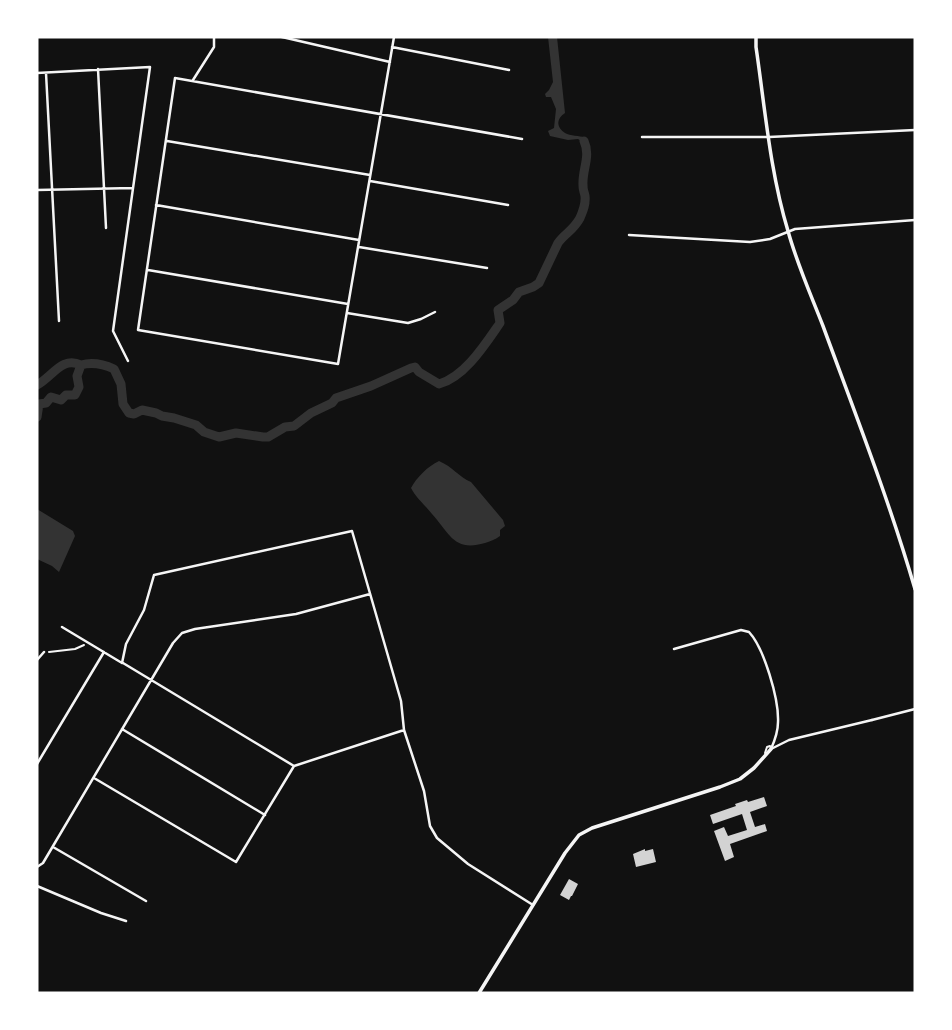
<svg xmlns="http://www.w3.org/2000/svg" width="952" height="1030" font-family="Roboto,sans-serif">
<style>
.water{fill:#333}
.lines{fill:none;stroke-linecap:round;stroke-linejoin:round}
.river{stroke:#333;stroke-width:9}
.building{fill:#d3d3d3}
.path{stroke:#f5f5f5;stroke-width:2}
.service{stroke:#f5f5f5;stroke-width:2}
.pedestrian{stroke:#f5f5f5;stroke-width:2.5}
.minor{stroke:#f5f5f5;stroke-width:2.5}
.tertiary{stroke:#f5f5f5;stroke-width:3.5}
</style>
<rect width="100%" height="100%" fill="#111"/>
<!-- water -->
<path class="water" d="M548,37H557L565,113C556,119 556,127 565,133C570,136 580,136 584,137L587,142V149L581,141L578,139L568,140L550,136L548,131L554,128L556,109L551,97H546L545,94L549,90L553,82Z
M439,461C453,467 459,477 471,482L503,520L505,526L500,530V536C495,540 490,541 485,543C454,552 450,534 432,514C425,505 416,498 411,488C416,478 428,466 439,461Z
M37,509L73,531L75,536L59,572L52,566L37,559Z"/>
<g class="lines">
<!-- river -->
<path class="river" d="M37,385C53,376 62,356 81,365
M37,417L39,404L46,403L51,397L61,400L66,395H75L79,387L77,376L81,365C92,362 103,364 114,369L121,384L123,404L129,413L134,414L142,410L156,413L162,416L174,418L196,425L204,432L219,437L236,433L263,437H268L285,427L294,426L311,413L332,403L336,398L371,386L411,368L415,367L419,372L439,384C465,377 486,343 500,323L498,310L513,300L519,292L533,287L539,283L558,243C565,233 573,231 580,218C583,211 586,204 585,196C584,190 583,192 583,185C582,170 591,156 584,141"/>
</g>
<!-- building -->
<path class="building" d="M764,797L767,806L750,812L755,827L765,824L767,831L730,844L734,857L725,861L714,831L724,827L728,836L747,830L742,814L713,824L710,815L736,806L735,804L747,800L748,802Z
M645,849V851L653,849L656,862L636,867L633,854Z
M569,879L578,884L572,896H571L569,900L560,895Z"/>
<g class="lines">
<!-- path -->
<path class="path" d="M49,652L75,649L84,645"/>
<!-- service -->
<path class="service" d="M765,753L767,747L770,746L771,748"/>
<!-- pedestrian -->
<path class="pedestrian" d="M771,749L789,740L872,720"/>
<!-- minor -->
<path class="minor" d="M282,37L390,62
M394,37L338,364L138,330L175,78L522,139
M392,47L509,70
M98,69L106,228
M37,73L150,67L113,331L128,361
M46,73L59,321
M193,80L214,47V37
M642,137H769L915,130
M167,141L370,175
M370,181L508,205
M37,190L133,188
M156,205L359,240
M629,235L750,242L770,239L795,229L915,220
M359,247L487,268
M148,270L348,304
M347,313L408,323L421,319L435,312
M62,627L122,663L126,644L144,610L154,575L352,531L401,701L404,730L424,791L430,826L437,838L468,864L533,905
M674,649L741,630L749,632C764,648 779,699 778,722C778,732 775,740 771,749
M37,660L44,652
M123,663L294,766
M872,720L915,709
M122,729L265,815
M37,764L104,652
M294,766L404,730
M94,778L236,862L294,766
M53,847L146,901
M37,867L43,863L173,643L182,633L195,629L296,614L370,594
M37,886L101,913L126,921"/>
<!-- tertiary -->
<path class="tertiary" d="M756,37V47C765,108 770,172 788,231C797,264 811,295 823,326C855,413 889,500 915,589
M479,993L565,853L579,835L592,828L720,787L740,779L754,768L771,749"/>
</g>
<!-- border -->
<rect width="952" height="1030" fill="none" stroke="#ffffff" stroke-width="77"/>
</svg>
